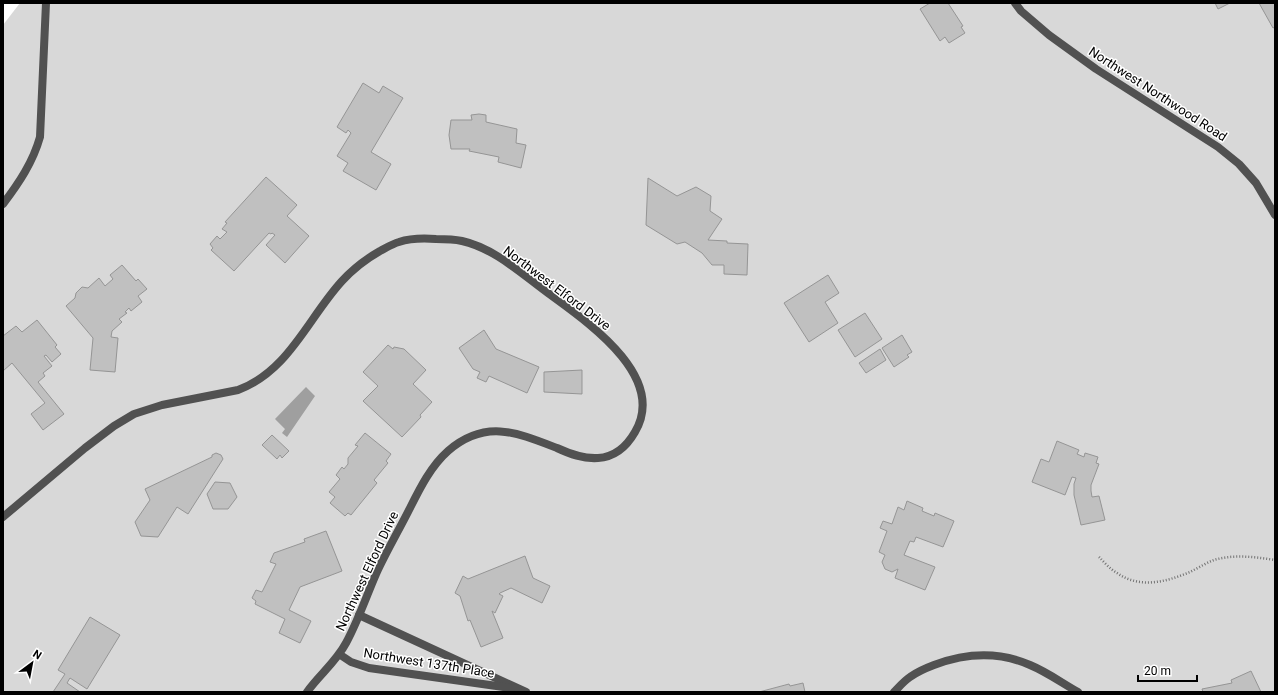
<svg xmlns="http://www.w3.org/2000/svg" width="1278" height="695" font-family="Roboto,sans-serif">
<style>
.green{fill:#d8d8d8}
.water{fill:#9f9f9f}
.building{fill:#c0c0c0;stroke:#959595}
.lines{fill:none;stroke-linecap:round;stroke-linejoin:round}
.path{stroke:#737373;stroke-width:2.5;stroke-dasharray:1 2;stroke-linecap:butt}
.lane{stroke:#515151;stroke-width:8}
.street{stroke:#515151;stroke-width:8}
.labels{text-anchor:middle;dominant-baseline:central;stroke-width:3;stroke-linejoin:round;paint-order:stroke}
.street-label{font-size:13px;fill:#000;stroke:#fff}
</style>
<rect width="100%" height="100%" fill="#fff"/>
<!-- green -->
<path class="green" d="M20,3H1275V692H3V25Z"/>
<!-- water -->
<path class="water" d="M306,387L315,396L287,437L282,433L285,429L275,419Z"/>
<!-- building -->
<path class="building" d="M930,3H948L963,26L961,27L965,33L949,43L945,37L940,41L920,9Z
M1215,3H1230L1218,9Z
M1259,3H1275V27L1273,28Z
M363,83L379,93L383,86L403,98L371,152L391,164L376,190L343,171L348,163L337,156L351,133L348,130L346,133L337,127Z
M479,114L486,115V122L517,129L516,143L526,145L521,168L498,162L499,157L469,151L470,149H451L449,135L451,120H472L471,115Z
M266,177L297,205L287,216L309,236L285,263L266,245L275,235L272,233L271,234L269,233L234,271L211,250L213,248L210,244L217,236L220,239L227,232L222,229L227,223L225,222Z
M648,178L677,196L696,187L711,196L710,211L722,219L708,240L727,241V243L748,244L747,275L724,274V265H712L702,253L685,242L677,244L646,225Z
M122,265L136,281L138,279L147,289L138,296L142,302L131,311L129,308L125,312L127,313L119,319L122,322L112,331L111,337L118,338L115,372L90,370L93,338L66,306L75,298L76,293L82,287L88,288L99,278L105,286L113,279L110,275Z
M828,275L839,293L825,302L838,323L809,342L784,303Z
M865,313L882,339L855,357L838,330Z
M37,320L57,345L55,347L61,354L52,362L46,355L44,356L52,366L43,373L45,376L38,382L64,414L43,430L31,414L45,403L12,363L3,371V336L16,326L22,332Z
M484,330L496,349L539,367L527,393L489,376L486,382L477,378L480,372L473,369L459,348Z
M902,335L912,352L907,355L909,357L894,367L882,348Z
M388,345L393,349L394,347L404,349L426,370L413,384L432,402L420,415L421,417L402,437L363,401L378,386L363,372Z
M880,349L886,360L866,373L859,363Z
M582,370V394L544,392V372Z
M365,433L391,454L386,461L388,463L374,480L377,483L351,515L348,513L345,516L330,503L335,497L329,492L340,479L336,475L342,467L344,469L348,464V458L358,446L355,445Z
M272,435L289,451L282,458L280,455L277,459L262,445Z
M1057,441L1079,450L1077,454L1084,457L1085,453L1098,457L1096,463L1099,464L1091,485V491L1092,497L1099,496L1105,520L1081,525L1074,495V484L1076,478L1072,477L1065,495L1032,482L1041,459L1049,462Z
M216,453L221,455L223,459L188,514L177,507L158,537L141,536L135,522L150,500L145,489L212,457V455Z
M215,482L230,483L237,497L228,509H213L207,494Z
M907,501L923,508L922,511L934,516L935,513L954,521L943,547L916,537L914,542L910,541L904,555L935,567L925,590L895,578L898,569L892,572L885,569L882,562L885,555L879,552L887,531L880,528L883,521L892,524L898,507L904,510Z
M326,531L342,571L300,587L289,610L311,621L300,643L279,633L285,619L255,604L256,601L252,598L256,590L262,592L276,564L270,562L274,553L305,542L304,539Z
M525,556L533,578L550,586L542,603L511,588L500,593L499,594L503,596L495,613L492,611L503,638L481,647L470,620L468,621L460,596L455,593L463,576L468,579Z
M90,617L120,635L87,689L70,678L67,683L80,692H53L65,674L58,670Z
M1251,671L1261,692H1203L1202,689L1232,683L1231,680Z
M803,683L805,692H759L789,684L790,686Z"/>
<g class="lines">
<!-- path -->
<path class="path" d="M1099,557C1104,562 1110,569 1117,573C1140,589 1166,582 1190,572C1198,568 1206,563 1214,560C1234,554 1255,557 1275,560"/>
<!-- lane -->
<path class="lane" d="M359,615L526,692"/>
<!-- street -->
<path class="street" d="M1015,3L1021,11L1049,35L1096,69L1218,147L1239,164L1256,183L1275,215
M3,204C19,183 33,162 40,137L46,3
M3,517L85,448L114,426L134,414L162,405L238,390C289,371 308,318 342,281C353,269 366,259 380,251C386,248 392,244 399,242C411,238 423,238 436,239C444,239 453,239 462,241C494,248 522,274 548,293C586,321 668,376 635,432C627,446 615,457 598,458C583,459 570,454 557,448C516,432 485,419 448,451C431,466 420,488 410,508C399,530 386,552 376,574C366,597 358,621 346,643C336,662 319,675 307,692
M339,654L351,662L369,668L518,689
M894,692C899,687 904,681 910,677C917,672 926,668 934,665C966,653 998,651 1030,665C1047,672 1062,683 1078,692"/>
</g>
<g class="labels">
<!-- street labels -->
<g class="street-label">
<text transform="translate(1158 94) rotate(33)">Northwest Northwood Road</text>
<text transform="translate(557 288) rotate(37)">Northwest Elford Drive</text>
<text transform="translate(367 571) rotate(-65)">Northwest Elford Drive</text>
<text transform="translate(429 663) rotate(9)">Northwest 137th Place</text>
</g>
</g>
<!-- border -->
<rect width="1278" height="695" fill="none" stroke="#000000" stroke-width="8"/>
<!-- north arrow -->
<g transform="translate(32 663) rotate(32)" stroke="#ffffff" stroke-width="3" paint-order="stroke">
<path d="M0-3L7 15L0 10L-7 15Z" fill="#000000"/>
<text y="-6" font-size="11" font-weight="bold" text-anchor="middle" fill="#000000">N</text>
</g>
<!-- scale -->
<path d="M1138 675v6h59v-6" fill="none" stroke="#000000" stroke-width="2"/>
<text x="1144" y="675" font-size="12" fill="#000000" stroke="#ffffff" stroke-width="3" paint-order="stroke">20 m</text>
</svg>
